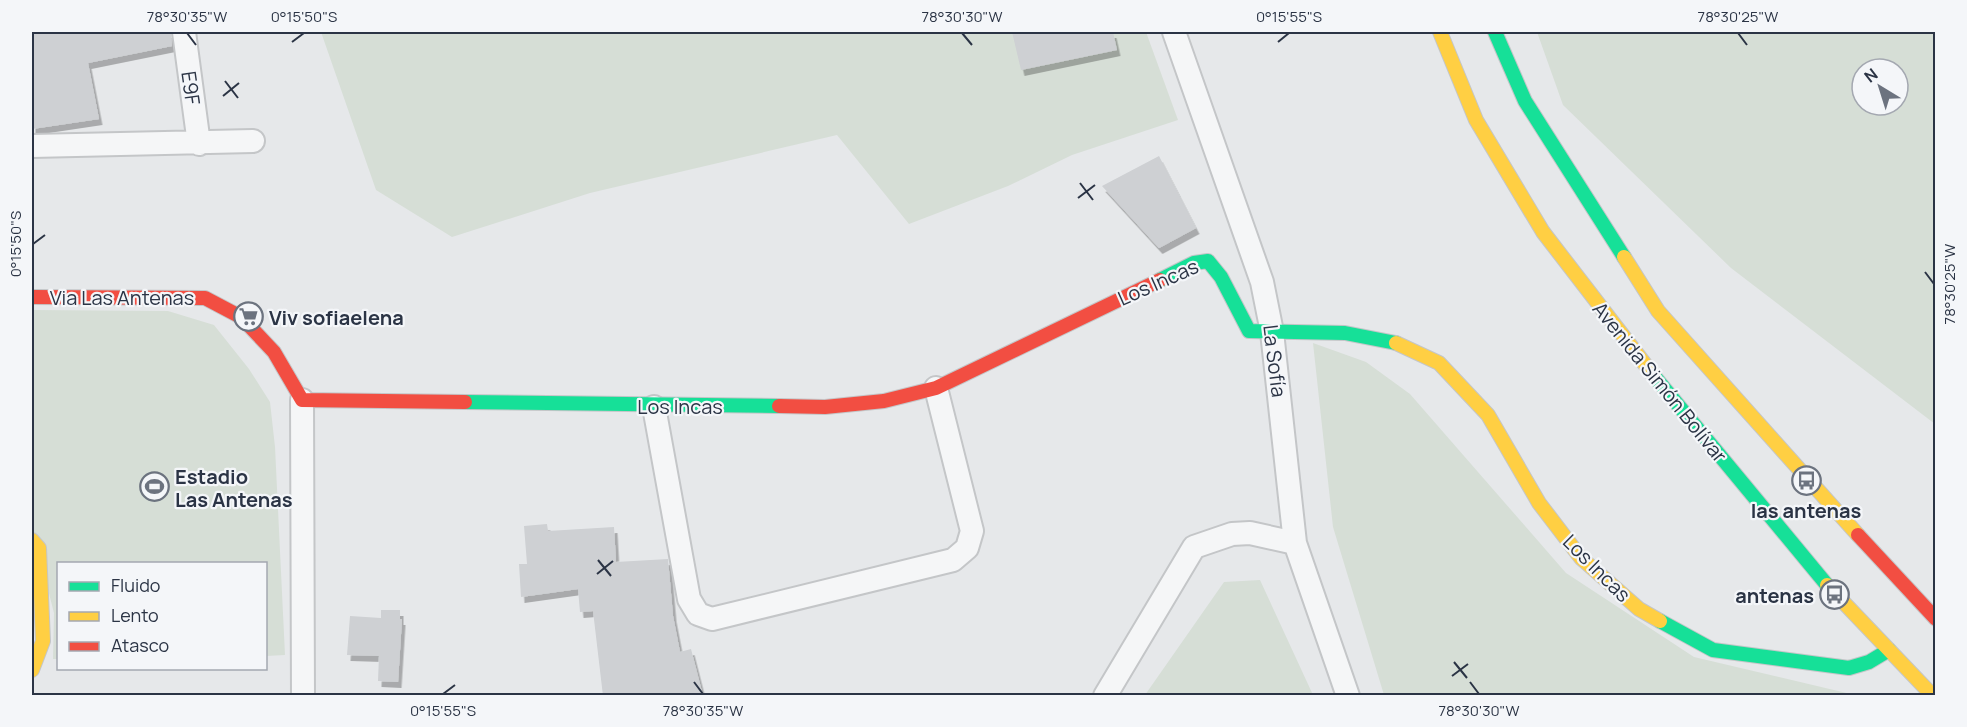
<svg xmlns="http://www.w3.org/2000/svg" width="1967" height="727" font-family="Manrope,sans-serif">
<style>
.green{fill:#d6ded6;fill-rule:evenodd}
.building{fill:#ced0d3;filter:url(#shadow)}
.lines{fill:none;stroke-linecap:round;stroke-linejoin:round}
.street-casing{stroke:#c4c6c8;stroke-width:26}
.fast-casing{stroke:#c4c6c8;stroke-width:16}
.slow-casing{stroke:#c4c6c8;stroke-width:16}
.jam-casing{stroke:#c4c6c8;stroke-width:16}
.street{stroke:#f5f6f7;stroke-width:22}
.fast{stroke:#16e098;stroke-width:14}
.slow{stroke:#ffcf43;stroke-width:14}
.jam{stroke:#f24e42;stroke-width:14}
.ticks{fill:none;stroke:#2b3445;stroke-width:2}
.labels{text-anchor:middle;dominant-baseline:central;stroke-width:4.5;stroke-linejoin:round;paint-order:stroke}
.street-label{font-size:20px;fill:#2b3445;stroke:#f4f6f9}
.poi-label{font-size:20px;font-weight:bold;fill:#2b3445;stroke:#f4f6f9;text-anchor:start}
.neatline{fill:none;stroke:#2b3445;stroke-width:2}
.ticks-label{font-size:15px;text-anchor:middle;fill:#2b3445}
</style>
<defs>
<filter id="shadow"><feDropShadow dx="3.5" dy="6" stdDeviation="0" flood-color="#0004"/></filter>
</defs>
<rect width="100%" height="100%" fill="#e6e8ea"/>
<!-- green -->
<path class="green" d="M321,32H1146L1178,120L1072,155L1008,186L909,224L837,135L590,193L452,237L376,190Z
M1537,32H1935V424L1731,268L1563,105ZM1862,69H1898V105H1862Z
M32,310L168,311L214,325L249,369L270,402L275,447L285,655L266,656V564H58V659H53L54,613L32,527Z
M1313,343L1366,362L1410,394L1566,573L1694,657L1855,695H1384L1333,527Z
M1260,580L1313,695H1145L1224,582Z"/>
<!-- building -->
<path class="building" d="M32,32H171L172,46L88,63L99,119L32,129Z
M1012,32H1113L1117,50L1021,70Z
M1159,156L1196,228L1159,248L1102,186Z
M547,524L548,531L614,527L616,562L668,559L673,616L680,652L691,649L703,696H603L593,611L580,612L578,589L521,597L519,564H527L524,526Z
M381,610H400V619H402L398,682L378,681L379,656L347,655L350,616L381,618Z"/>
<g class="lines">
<defs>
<path id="street" d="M184,32L199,144
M1174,32L1262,282L1272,332L1295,543L1348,696
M32,146L253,141
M302,400L303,696
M654,407L689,599L698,614L712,619L953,560L967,548L972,531L936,388
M1105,696L1194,547L1232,534L1250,533L1295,543"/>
<path id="fast" d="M1495,32L1525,101L1624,257
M1160,280L1194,263L1208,261L1221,277L1249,331L1345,333L1396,343
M1654,376L1827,585
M465,402L779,406
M1660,621L1713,650L1849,668L1869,662L1889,650"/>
<path id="slow" d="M1440,32L1476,120L1543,232L1654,376
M1624,257L1658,311L1858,535
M1396,343L1439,363L1488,415L1539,503L1581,558L1639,609L1660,621
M32,540L39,548L43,641L32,670
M1827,585L1933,696"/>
<path id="jam" d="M32,297L205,298L241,317L274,352L302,400L465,402
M779,406L825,407L884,401L936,388L1160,280
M1858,535L1936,619"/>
</defs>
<!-- street casing -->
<use href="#street" class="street-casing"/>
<!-- fast casing -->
<use href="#fast" class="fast-casing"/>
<!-- slow casing -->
<use href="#slow" class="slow-casing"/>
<!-- jam casing -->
<use href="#jam" class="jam-casing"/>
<!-- street -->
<use href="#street" class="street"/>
<!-- fast -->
<use href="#fast" class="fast"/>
<!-- slow -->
<use href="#slow" class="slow"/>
<!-- jam -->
<use href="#jam" class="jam"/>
</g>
<!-- ticks -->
<path class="ticks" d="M187,33L196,45M962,33L972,45M1738,33L1747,45M292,42L304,33M1278,42L1289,33M225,81L238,98M223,96L239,83M1080,183L1093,200M1078,198L1095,185M33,244L45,235M1925,272L1934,284M598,560L611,576M597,574L613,561M1454,662L1467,678M1452,676L1468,664M694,682L703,694M1470,682L1479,694M443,694L455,685"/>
<!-- icons -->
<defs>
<symbol id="supermarket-ring" viewBox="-11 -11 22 22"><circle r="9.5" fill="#f4f6f9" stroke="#6c737f" stroke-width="1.5"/><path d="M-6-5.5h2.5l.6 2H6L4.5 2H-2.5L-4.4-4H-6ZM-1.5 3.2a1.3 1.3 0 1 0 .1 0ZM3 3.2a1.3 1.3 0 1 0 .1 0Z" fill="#6c737f"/></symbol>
<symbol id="bus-ring" viewBox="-11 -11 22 22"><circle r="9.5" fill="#f4f6f9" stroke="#6c737f" stroke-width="1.5"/><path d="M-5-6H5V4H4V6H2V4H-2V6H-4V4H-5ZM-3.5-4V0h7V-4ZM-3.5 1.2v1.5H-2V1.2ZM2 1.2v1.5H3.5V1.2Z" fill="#6c737f"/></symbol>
<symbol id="stadium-ring" viewBox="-11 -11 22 22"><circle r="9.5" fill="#f4f6f9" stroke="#6c737f" stroke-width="1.5"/><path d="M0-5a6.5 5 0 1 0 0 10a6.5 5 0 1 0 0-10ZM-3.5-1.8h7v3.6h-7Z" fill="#6c737f"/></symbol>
</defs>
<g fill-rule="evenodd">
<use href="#supermarket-ring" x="232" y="300" width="33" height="33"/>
<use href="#bus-ring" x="1790" y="464" width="33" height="33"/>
<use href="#stadium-ring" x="138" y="470" width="33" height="33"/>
<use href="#bus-ring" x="1818" y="578" width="33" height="33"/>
</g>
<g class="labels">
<!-- street labels -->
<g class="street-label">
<text transform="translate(191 88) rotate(82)">E9F</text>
<text transform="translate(1158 282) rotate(-24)">Los Incas</text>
<text x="122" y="297">Via Las Antenas</text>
<text transform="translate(1275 361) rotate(83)">La Sofía</text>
<text transform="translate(1660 382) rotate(51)">Avenida Simón Bolívar</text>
<text x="680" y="406">Los Incas</text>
<text transform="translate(1597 568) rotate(45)">Los Incas</text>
</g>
<!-- poi labels -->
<g class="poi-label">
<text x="269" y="317">Viv sofiaelena</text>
<text x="175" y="476">Estadio<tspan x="175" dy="23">Las Antenas</tspan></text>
<text x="1806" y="510" text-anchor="middle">las antenas</text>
<text x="1814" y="595" text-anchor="end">antenas</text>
</g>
</g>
<!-- border -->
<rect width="1967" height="727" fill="none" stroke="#f4f6f9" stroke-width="66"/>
<!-- legend -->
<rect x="57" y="562" width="210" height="108" fill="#f4f6f9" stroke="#a4a8b1" stroke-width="1.5"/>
<rect x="69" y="582" width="30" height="9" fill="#16e098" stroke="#a4a8b1" stroke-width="1.5"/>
<text x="111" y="592" font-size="18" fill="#2b3445">Fluido</text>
<rect x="69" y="612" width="30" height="9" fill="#ffcf43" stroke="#a4a8b1" stroke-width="1.5"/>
<text x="111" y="622" font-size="18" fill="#2b3445">Lento</text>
<rect x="69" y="642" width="30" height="9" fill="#f24e42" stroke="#a4a8b1" stroke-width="1.5"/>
<text x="111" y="652" font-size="18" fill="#2b3445">Atasco</text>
<!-- north arrow -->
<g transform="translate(1880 87) rotate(322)"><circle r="28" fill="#f4f6f9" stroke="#a4a8b1" stroke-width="1.5"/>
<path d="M0-4.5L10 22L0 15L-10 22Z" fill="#6c737f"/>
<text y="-9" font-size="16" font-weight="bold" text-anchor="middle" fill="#2b3445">N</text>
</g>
<rect x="33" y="33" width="1901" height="661" class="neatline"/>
<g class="ticks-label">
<text x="187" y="22">78°30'35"W</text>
<text x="304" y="22">0°15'50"S</text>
<text x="962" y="22">78°30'30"W</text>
<text x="1289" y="22">0°15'55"S</text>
<text x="1738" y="22">78°30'25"W</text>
<text transform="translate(16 244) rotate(-90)" y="5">0°15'50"S</text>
<text transform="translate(1950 284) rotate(-90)" y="5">78°30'25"W</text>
<text x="443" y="716">0°15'55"S</text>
<text x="703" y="716">78°30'35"W</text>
<text x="1479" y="716">78°30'30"W</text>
</g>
</svg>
